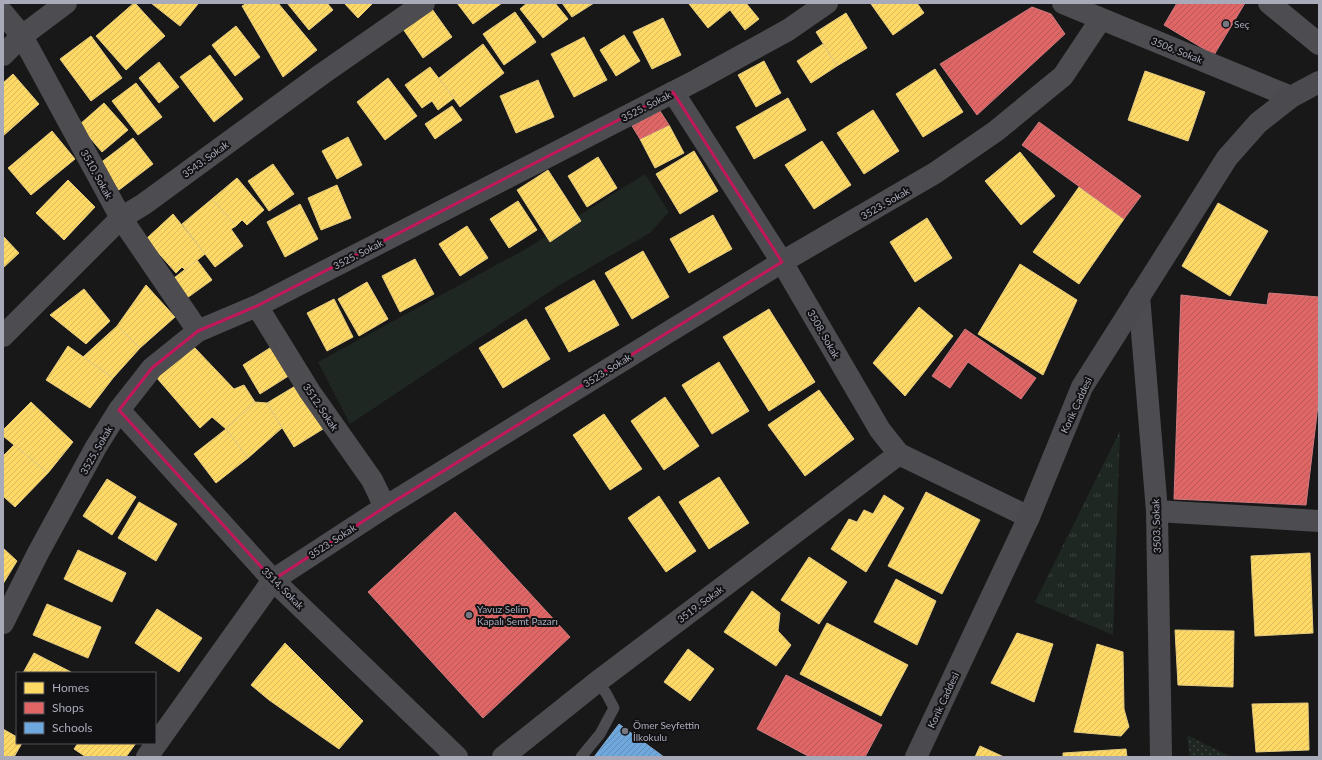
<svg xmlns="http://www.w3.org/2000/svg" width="1322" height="760" font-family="Lato,sans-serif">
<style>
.grass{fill:url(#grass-tufts)}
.park{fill:url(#park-dots)}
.garden{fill:#1f2722}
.homes{fill:url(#homes-hatch);stroke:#e5cb7f}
.shops{fill:url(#shops-hatch);stroke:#cf7a7f}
.schools{fill:url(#schools-hatch);stroke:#80a9d2}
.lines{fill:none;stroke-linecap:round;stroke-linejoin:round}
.service{stroke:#4c4c51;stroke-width:11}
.minor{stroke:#4c4c51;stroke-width:22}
.secondary{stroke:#4a4a4f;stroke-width:22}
.marked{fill:none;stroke:#c2185b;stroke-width:3;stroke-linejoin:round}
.poi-dot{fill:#767781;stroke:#121214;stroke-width:1.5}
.labels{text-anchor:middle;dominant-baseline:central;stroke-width:4;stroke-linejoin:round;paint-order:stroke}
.poi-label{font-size:10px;fill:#a8aab9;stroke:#121214;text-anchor:start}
.street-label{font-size:10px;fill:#a8aab9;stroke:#121214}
</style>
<defs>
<pattern id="grass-tufts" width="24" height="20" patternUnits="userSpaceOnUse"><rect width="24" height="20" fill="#1f2722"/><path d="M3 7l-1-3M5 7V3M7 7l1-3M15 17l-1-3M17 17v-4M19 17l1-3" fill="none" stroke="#3d4440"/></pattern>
<pattern id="park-dots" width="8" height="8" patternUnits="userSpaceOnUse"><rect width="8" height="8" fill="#1f2722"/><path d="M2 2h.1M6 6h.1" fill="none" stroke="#3d4440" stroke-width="1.8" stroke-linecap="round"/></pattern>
<pattern id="homes-hatch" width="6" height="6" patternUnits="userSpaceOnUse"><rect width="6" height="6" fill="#ffd966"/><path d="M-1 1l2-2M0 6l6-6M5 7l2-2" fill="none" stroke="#d6b85d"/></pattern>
<pattern id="shops-hatch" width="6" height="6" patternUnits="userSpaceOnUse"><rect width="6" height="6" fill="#e06666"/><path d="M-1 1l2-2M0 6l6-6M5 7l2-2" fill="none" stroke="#b4595a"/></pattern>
<pattern id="schools-hatch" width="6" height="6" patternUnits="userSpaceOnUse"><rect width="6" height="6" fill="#6fa8dc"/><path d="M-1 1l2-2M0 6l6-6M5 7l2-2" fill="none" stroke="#608bb3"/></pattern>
</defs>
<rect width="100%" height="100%" fill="#181818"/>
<!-- grass -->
<path class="grass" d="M1120,431L1113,635L1035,602Z"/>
<!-- park -->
<path class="park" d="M1187,735L1231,757H1190Z"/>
<!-- garden -->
<path class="garden" d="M645,174L669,212L650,233L558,286L350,424L318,362L524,250Z"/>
<!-- homes -->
<path class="homes" d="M134,3H135L165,36L126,70L96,36Z
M151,3H198V4L180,26Z
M247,3H278L317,50L283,77L242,6Z
M287,3H327L333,10L309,30Z
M344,3H373L358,18Z
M457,3H502L473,24Z
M527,3H555L568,19L543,38L520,9Z
M562,3H594L572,17Z
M691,3H746L759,19L745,30L730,10L708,28L689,4Z
M872,3H917L924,13L893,35L871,4Z
M432,9L452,37L423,58L403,29Z
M515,12L536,42L504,65L483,34Z
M846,13L867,48L837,66L816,32Z
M663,18L681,55L652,69L633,32Z
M236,26L260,57L235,76L212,45Z
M624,35L640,61L616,76L600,50Z
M91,36L122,78L91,101L60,59Z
M584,37L607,80L574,97L551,54Z
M483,44L504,73L460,107L439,78Z
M823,44L837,66L811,83L797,61Z
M210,55L243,99L214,122L180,77Z
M764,61L781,93L756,107L738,75Z
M159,62L179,87L159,103L139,78Z
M430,67L454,98L438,110L432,101L422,108L405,85Z
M935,69L963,112L923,137L896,94Z
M1145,71L1205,92L1188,141L1128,120Z
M13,74L39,104L3,136V83Z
M388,78L417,116L385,140L357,102Z
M538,80L554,117L516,133L500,96Z
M136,83L162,117L138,135L112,101Z
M788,98L806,130L754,159L736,127Z
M104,103L128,130L102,152L79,125Z
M452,106L462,120L435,139L425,124Z
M873,110L899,151L864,174L837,133Z
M669,125L684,153L655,168L640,139Z
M52,131L75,159L31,195L8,168Z
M348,137L362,165L337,179L322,151Z
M133,138L153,164L119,190L99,164Z
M822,141L851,185L814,209L785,165Z
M694,151L718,191L680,214L656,174Z
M1020,152L1055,196L1021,225L985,181Z
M598,157L617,188L587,207L568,176Z
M273,164L294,194L269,211L248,181Z
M548,170L581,221L550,242L517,190Z
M237,178L264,210L247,225L242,220L236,226L212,199Z
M68,180L95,207L64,240L36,213Z
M337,185L351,218L321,230L308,198Z
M1079,187L1124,219L1079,284L1033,252Z
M212,199L236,226L231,229L243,246L215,267L182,224Z
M518,201L537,230L509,248L490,219Z
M1218,203L1268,231L1230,296L1182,266Z
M300,204L318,239L285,257L267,222Z
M173,214L205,254L185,270L182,267L176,273L146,239Z
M713,215L732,249L689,273L670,239Z
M927,218L952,258L915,282L890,242Z
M467,226L488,258L460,276L439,244Z
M3,236L19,253L3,268Z
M643,251L669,297L632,319L605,273Z
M415,259L434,294L400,312L382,276Z
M197,260L212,280L187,298L174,278Z
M1020,264L1077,300L1043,375L978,334Z
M594,280L619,325L569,352L545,308Z
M367,282L388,319L359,336L338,299Z
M146,285L175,317L140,348L117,326Z
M84,289L110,321L86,344L50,315Z
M334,299L353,337L327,351L307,313Z
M919,307L953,336L905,396L873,363Z
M769,309L815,382L769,411L723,337Z
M526,319L550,359L503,388L479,348Z
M117,326L140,348L113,378L83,357Z
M68,346L113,378L90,408L46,380Z
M273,346L290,375L260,394L243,365Z
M194,347L234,389L244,385L255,402L226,429L212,417L200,428L156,377Z
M719,362L749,411L712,434L682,385Z
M297,385L323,429L294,447L267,403Z
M819,390L854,439L805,476L768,425Z
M665,397L699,446L664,470L631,421Z
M31,402L73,442L48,473L3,436V430Z
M255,402L267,403L282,428L248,458L226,429Z
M604,414L642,469L610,490L573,435Z
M226,429L248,458L216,483L194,454Z
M14,445L48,473L15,507L3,496V456Z
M719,477L749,523L709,549L679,502Z
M107,479L136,497L112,535L83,516Z
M926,492L980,520L942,594L888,566Z
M884,495L904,508L866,572L831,549L849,519L857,522L864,510L873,514Z
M659,496L696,551L666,572L628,518Z
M139,502L177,524L156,561L118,538Z
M3,548L17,561L3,584Z
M78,550L126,573L112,602L64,579Z
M1310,553L1313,633L1255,636L1251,556Z
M809,557L847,582L819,624L781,600Z
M896,579L936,601L917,645L874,622Z
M752,591L780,613L778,631L791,645L776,666L724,632Z
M47,604L101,627L88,658L33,635Z
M157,609L202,638L179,672L135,643Z
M827,623L908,665L881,716L800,674Z
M1175,630L1234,631L1233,687L1178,685Z
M1017,633L1053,644L1034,702L991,683Z
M285,643L363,721L339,749L269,700L251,685Z
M1097,644L1123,652L1124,709L1129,727L1121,736L1074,732Z
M688,649L714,669L690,701L664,682Z
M34,653L71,672L70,673H23Z
M1308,703L1309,750L1256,752L1252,704Z
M3,729L17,737V743H22L14,757H3Z
M78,743H136L126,757H86L74,749Z
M980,746L1004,757H975Z
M1126,749L1127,757H1063V753Z"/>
<!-- shops -->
<path class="shops" d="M1177,3H1245L1214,55L1164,25Z
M1032,7L1051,14L1065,34L977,115L940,64Z
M660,111L669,125L640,139L632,126Z
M1039,122L1141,196L1124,219L1022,145Z
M1269,293L1319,297V397L1306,505L1174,499L1181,295L1267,305Z
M965,329L1036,378L1021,399L968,362L950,388L932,376Z
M455,512L570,637L483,718L368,592Z
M786,675L882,725L865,757H810L757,729Z"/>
<!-- schools -->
<path class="schools" d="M619,724L664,757H594Z"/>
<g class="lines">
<!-- service -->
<path class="service" d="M581,757L600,734L614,708L606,693L597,682"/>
<!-- minor -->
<path class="minor" d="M1063,3L1291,97
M1269,3L1319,44
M3,13L22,36L121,218L198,331
M3,55L22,36L66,3
M673,92L782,262L880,430L899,454L1029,517
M1139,296L1157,511L1161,757
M257,306L310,392L372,480L385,507
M3,336L121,218L144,204L322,74L424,3
M119,410L273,580L457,757
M1157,511L1319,521
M3,623L38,553L96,447L119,410L152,368L198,331L257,306L697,80L788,30L827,3
M147,757L273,580L385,507L782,262L935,173L996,131L1063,76L1101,19
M503,757L597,682L899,454"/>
<!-- secondary -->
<path class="secondary" d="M916,757L1029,517L1082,387L1227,158L1258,123L1291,97L1319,82"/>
</g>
<!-- marked area -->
<path class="marked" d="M673,92L782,262L385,507L273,580L119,410L152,368L198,331L257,306Z"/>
<!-- markers -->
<g class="poi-dot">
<circle cx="1226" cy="24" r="4"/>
<circle cx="469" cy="615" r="4"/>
<circle cx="625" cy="731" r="4"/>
</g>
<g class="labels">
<!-- poi labels -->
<g class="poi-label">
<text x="1234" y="24">Seç</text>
<text x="477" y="609">Yavuz Selim<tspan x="477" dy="12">Kapalı Semt Pazarı</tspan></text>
<text x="633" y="725">Ömer Seyfettin<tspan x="633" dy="12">İlkokulu</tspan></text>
</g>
<!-- street labels -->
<g class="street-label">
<text transform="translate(1177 50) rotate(22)">3506. Sokak</text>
<text transform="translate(646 106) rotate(-27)">3525. Sokak</text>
<text transform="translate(205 159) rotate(-36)">3543. Sokak</text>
<text transform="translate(97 174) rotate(61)">3510. Sokak</text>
<text transform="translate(885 203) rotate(-30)">3523. Sokak</text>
<text transform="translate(358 254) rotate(-27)">3525. Sokak</text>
<text transform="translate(824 334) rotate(60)">3508. Sokak</text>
<text transform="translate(607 370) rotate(-32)">3523. Sokak</text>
<text transform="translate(1076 405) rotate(-65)">Korik Caddesi</text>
<text transform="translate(321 407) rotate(56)">3512. Sokak</text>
<text transform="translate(96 450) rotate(-60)">3525. Sokak</text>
<text transform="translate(1156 526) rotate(-92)">3503. Sokak</text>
<text transform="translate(332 541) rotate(-33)">3523. Sokak</text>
<text transform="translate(283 588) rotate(45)">3514. Sokak</text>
<text transform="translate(700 604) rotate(-37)">3519. Sokak</text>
<text transform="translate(943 700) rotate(-65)">Korik Caddesi</text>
</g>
</g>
<!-- border -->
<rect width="1322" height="760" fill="none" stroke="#a8aab9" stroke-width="8"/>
<!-- legend -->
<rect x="16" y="672" width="140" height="72" fill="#121214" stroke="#4e4f56"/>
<rect x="24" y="682" width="20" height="12" fill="#ffd966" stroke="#4e4f56"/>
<text x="52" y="692" font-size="12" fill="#a8aab9">Homes</text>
<rect x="24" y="702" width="20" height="12" fill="#e06666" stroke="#4e4f56"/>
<text x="52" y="712" font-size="12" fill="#a8aab9">Shops</text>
<rect x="24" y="722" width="20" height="12" fill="#6fa8dc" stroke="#4e4f56"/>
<text x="52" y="732" font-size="12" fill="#a8aab9">Schools</text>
</svg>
